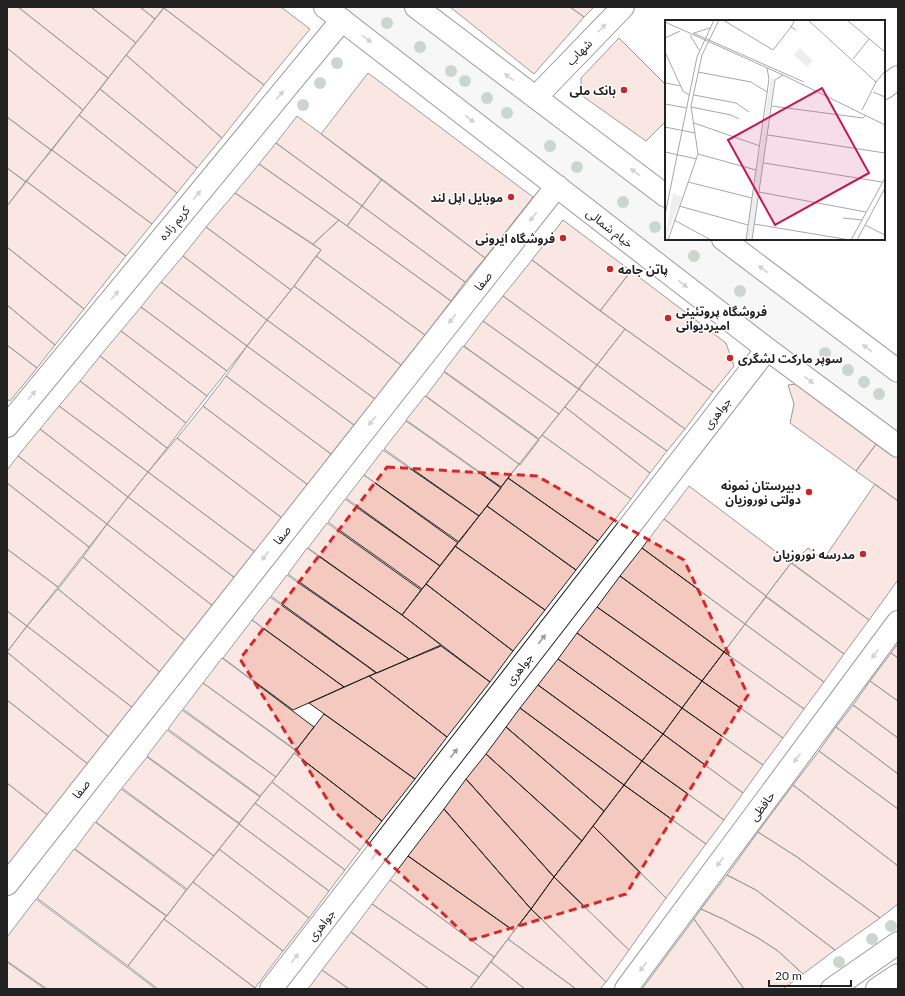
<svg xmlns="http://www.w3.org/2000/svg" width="905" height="996" font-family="Lato,'Noto Sans Arabic',sans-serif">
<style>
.green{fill:#eee;stroke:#6f6f6f}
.building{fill:#f3c9c0;stroke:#222}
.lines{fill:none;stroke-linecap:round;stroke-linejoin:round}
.minor-casing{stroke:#222;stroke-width:24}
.secondary-casing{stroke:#222;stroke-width:24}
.minor{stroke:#fff;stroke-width:22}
.secondary{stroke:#fff;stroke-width:22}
.tree{fill:#8da692}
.oneway{fill:#9c9c9c}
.marked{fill:none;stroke:#d62828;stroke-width:3;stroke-dasharray:8 5;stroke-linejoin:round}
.poi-dot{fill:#c62828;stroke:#fff;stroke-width:1.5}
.labels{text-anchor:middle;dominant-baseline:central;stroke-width:3;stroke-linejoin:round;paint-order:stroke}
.street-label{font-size:12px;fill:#222;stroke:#fff}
.poi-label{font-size:12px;font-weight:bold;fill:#222;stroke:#fff;text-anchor:end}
.inset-road{fill:none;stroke:#a7a7a7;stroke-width:1}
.view{fill:#c2185b;fill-opacity:0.15;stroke:#c2185b;stroke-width:2}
.inset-edge{fill:none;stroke:#222;stroke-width:2}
</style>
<rect width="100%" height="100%" fill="#fff"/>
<!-- green -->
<path class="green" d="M325,7H416L666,196V239H723L898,371V446Z"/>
<!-- building -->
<path class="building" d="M7,7H18L108,78L83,110L7,48Z
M18,7H91L136,43L108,78Z
M91,7H140L155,19L136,43Z
M140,7H164L155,19Z
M165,7H281L310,29L264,85L164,8Z
M450,7H570L584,17L534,74Z
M570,7H594L584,17Z
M164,8L264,85L222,138L126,55Z
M619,38L666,85V121L646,141L581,95V78Z
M7,48L83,110L51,150L7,117Z
M126,55L222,138L197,168L100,89Z
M368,73L533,197L485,258L321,134Z
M100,89L197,168L177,193L79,115Z
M79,115L177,193L152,224L52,150Z
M297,116L382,179L362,206L276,143Z
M7,117L51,150L26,182L7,168Z
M276,143L362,206L347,226L259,164Z
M52,150L152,224L126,256L26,181Z
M259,164L339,220L313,244L235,193Z
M7,168L26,182L7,206Z
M382,179L485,258L465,282L362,206Z
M26,181L126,256L84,309L7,247V206Z
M235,193L321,250L291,290L206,227Z
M362,206L465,282L451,301L347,226Z
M339,220L451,301L425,335L316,256L321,250L313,244Z
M563,220L631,271L600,311L532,260Z
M206,227L291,290L267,320L183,256Z
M7,247L84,309L55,345L7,305Z
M183,256L267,320L247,346L161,282Z
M316,256L425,335L401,365L294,286Z
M532,260L625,329L597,365L503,296Z
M631,271L726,343L734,366L713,392L600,311Z
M161,282L247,346L227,371L141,307Z
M294,286L401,365L375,399L267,320Z
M503,296L597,365L578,389L483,321Z
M7,305L55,345L37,368L7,345Z
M141,307L227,371L207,396L121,331Z
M267,320L375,399L354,425L247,346Z
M483,321L579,389L559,414L464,346Z
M625,329L713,392L685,429L597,365Z
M121,331L207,396L186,423L100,356Z
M7,345L37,368L10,401L7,399Z
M247,346L354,425L331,454L226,376Z
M463,346L559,414L539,439L444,371Z
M100,356L186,423L167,448L80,381Z
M597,365L685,429L667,451L579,389Z
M444,372L539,440L520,465L426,396Z
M226,376L331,454L308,485L203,406Z
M80,381L167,448L148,472L59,406Z
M796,384L877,443L856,471L790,423L794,404L788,385Z
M579,389L667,451L650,473L565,407Z
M425,396L519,464L501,487L406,420Z
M59,406L148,472L128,497L40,429Z
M203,406L308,485L282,518L177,438Z
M565,407L650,473L631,499L542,435Z
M406,421L501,488L479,516L384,449Z
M40,429L128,497L107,524L18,456Z
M542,435L631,499L598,541L508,478Z
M177,438L282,518L255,552L148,472Z
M877,443L898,458V501L856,471Z
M383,450L479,516L459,542L364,475Z
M18,456L107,524L89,547L7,483V470Z
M148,472L255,552L235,578L128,497Z
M364,475L458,543L440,566L346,498Z
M508,478L598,541L576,570L487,506Z
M7,483L89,547L58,587L7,549Z
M875,484L898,501V580L869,620L792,563L808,548L823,560Z
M689,486L791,563L766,596L664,519Z
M128,497L235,578L213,606L107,524Z
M345,499L440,566L422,589L328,522Z
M487,506L576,570L545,610L455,546Z
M664,519L766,596L745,624L642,548Z
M327,523L421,590L402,615L308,548Z
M107,524L213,606L186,641L83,557Z
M455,546L545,610L513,651L426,584Z
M307,548L402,615L441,645L409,659L288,574Z
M642,548L745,624L724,652L620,576Z
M7,549L58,587L27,626L7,611Z
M83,557L186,641L161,673L58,589Z
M791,563L869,620L844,654L766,596Z
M287,575L409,659L377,673L271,596Z
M620,576L724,652L702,681L597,607Z
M426,584L513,651L490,682L402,615Z
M58,589L161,673L133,708L27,626Z
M270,597L364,664L376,673L344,687L252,620Z
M766,597L844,654L824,682L745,624Z
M597,607L702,681L682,708L577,633Z
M7,611L27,626L7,652Z
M252,620L344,687L293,710L223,658Z
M745,624L824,682L804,709L724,652Z
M27,626L133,708L110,738L7,652Z
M577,633L682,708L663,734L558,659Z
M898,644V658L891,653Z
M441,646L490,682L447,737L369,676Z
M7,652L110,738L89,765L7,700Z
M724,652L804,709L783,738L702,681Z
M891,653L898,658V701L870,681Z
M222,658L314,727L296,750L203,683Z
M558,659L663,734L642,761L538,685Z
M369,676L447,737L415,779L309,703Z
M702,681L783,738L763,765L682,708Z
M870,681L898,701V738L853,705Z
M203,683L296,751L276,777L183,709Z
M538,685L642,761L624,785L520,708Z
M7,700L89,765L49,816L7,783Z
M853,705L898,738V774L836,727Z
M520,708L624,785L604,811L506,727Z
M682,708L763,765L743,793L663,734Z
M182,710L276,777L260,796L168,729Z
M324,714L415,779L382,821L294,753Z
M506,727L604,811L582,841L486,754Z
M836,727L898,774V809L819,751Z
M167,730L260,797L239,823L147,756Z
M663,734L743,793L724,820L642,761Z
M819,751L898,809V866L793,785Z
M294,753L382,821L360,850L272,782Z
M486,754L582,841L554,877L466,779Z
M147,757L239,824L214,856L122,788Z
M642,761L724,820L706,844L624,785Z
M466,779L554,877L531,909L444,809Z
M272,782L360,850L345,870L255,803Z
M7,783L49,816L11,866L7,863Z
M624,785L706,844L666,898L593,826Z
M793,785L898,866V904L880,918L797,857L758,832Z
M121,789L214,856L187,889L96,822Z
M255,803L345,870L329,891L239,824Z
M444,809L531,909L514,931L408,856Z
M95,822L186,890L167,916L75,849Z
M239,824L329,891L309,918L219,849Z
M593,826L666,898L629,950L554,877Z
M758,832L797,857L880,918L835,950L756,890L727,875Z
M74,849L166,916L128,966L37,898Z
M219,849L309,918L283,951L193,882Z
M408,856L514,931L494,957L390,880Z
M727,875L756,890L835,950L803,974L778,951L758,938L723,919L701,909Z
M554,877L629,950L606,982L531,909Z
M390,880L494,957L479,977L372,904Z
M193,882L283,951L255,988L164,919Z
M36,899L127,967L156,989H47L7,961V937Z
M372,904L479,977L470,989H429L351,932Z
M531,909L606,982L600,989H576L508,939Z
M701,909L723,919L758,938L778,951L803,974L783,989H744L694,919Z
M164,919L255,988L254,989H158L128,966Z
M694,919L744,989H642Z
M351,932L429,989H349L322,970Z
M508,939L576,989H525L491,962Z
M7,962L45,989H7Z
M491,962L525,989H470Z
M322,970L349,989H308Z"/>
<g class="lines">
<defs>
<path id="minor" d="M884,88L898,77
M536,97L623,7
M7,426L342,20
M7,884L557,186
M271,989L767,349
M626,989L898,622"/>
<path id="secondary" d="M325,7L767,349L898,446
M416,7L666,196
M723,239L898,371
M832,989L898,943
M877,989L898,975"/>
</defs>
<!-- minor casing -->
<use href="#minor" class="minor-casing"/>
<!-- secondary casing -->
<use href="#secondary" class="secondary-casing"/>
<!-- minor -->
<use href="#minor" class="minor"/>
<!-- secondary -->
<use href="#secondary" class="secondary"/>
</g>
<!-- trees -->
<g class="tree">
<circle cx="387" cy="23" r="6"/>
<circle cx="420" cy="47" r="6"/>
<circle cx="337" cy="63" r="6"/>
<circle cx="451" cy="71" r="6"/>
<circle cx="465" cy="81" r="6"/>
<circle cx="320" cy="83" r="6"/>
<circle cx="487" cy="98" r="6"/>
<circle cx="303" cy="105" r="6"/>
<circle cx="507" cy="113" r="6"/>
<circle cx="550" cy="146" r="6"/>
<circle cx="577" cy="167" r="6"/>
<circle cx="623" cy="202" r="6"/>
<circle cx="655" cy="227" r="6"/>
<circle cx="694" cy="256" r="6"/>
<circle cx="740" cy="291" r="6"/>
<circle cx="825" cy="353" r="6"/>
<circle cx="848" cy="370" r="6"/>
<circle cx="864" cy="382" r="6"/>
<circle cx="879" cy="394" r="6"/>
<circle cx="891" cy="926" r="6"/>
<circle cx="872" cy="939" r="6"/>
<circle cx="839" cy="962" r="6"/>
</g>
<!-- one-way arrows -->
<defs><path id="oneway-solid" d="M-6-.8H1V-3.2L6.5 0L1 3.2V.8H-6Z"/></defs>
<g class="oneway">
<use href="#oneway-solid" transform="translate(602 28) rotate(-46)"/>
<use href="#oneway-solid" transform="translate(367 39) rotate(37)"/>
<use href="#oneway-solid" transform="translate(509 77) rotate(-143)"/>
<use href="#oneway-solid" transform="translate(280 95) rotate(-50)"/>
<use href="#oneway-solid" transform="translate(470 119) rotate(38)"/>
<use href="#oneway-solid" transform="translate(635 172) rotate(-143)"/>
<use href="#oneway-solid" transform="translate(197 195) rotate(-50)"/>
<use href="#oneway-solid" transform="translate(533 217) rotate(128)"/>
<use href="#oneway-solid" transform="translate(763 269) rotate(-143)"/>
<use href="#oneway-solid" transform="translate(683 284) rotate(38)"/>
<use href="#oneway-solid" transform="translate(115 295) rotate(-50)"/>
<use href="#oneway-solid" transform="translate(452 319) rotate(128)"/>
<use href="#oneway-solid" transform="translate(867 348) rotate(-143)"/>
<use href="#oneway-solid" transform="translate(809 380) rotate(37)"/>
<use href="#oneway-solid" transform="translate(32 395) rotate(-50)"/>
<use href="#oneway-solid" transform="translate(372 421) rotate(128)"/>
<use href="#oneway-solid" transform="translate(265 556) rotate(128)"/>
<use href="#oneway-solid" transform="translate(542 639) rotate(-52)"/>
<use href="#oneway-solid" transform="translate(875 654) rotate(127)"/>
<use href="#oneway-solid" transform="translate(454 753) rotate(-52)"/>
<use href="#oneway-solid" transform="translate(797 758) rotate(127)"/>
<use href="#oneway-solid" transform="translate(375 855) rotate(-52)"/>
<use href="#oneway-solid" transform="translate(720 862) rotate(127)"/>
<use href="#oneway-solid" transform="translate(295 958) rotate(-52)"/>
<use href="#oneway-solid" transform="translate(643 967) rotate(127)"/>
</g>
<!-- marked area -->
<path d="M0 0H905V996H0ZM387,467L537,476L684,560L748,695L626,894L471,940L335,812L240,659Z" fill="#fff" fill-opacity=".55" fill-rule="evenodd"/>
<path class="marked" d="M387,467L537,476L684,560L748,695L626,894L471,940L335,812L240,659Z"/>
<!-- markers -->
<g class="poi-dot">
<circle cx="624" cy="90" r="4"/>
<circle cx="511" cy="197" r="4"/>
<circle cx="563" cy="238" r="4"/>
<circle cx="610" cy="269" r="4"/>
<circle cx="668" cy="318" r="4"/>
<circle cx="730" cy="358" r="4"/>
<circle cx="809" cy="492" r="4"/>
<circle cx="863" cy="554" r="4"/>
</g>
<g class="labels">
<!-- street labels -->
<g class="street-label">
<text transform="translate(579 52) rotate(-46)">شهاب</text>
<text transform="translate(174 223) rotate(-50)">کریم زاده</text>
<text transform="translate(610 228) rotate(38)">خیام شمالی</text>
<text transform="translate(483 281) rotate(-52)">صفا</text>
<text transform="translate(717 413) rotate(-52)">جواهری</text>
<text transform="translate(282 535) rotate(-52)">صفا</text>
<text transform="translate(519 669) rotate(-52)">جواهری</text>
<text transform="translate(81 789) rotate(-52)">صفا</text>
<text transform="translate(762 806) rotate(-53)">حافظی</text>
<text transform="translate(321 925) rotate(-52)">جواهری</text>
</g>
<!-- poi labels -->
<g class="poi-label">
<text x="616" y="90">بانک ملی</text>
<text x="503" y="197">موبایل اپل لند</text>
<text x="555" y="238">فروشگاه ایرونی</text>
<text x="618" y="269" text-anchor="start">پاتن جامه</text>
<text x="676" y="311" text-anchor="start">فروشگاه پروتئینی<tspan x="676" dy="14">امیردیوانی</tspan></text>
<text x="738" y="358" text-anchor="start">سوپر مارکت لشگری</text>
<text x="801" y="485">دبیرستان نمونه<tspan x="801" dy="14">دولتی نوروزیان</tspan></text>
<text x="855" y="554">مدرسه نوروزیان</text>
</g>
</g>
<!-- overview -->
<g transform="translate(665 20)">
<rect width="220" height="220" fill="#fff"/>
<path d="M135,28L148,41L142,47L129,35ZM106,58L109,59L87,220H81ZM8,173L17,177L0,220Z" fill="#eee"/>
<path class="inset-road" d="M58,0L108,30L126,7M130,0L126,7L131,10M143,0L211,62M182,0L220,32M0,2L118,55L220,105M28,13L139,62M29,13L45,8M25,15L34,30M0,18L15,11M0,32L18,71L24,75M188,39L204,19M33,52L86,62L102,72M0,63L16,66M208,72L220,77M29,75L71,83L84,92M0,84L22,88M107,86L198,98L201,95M26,87L66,95L74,99M197,90L211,62L220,51M29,103L95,126M0,107L30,113M103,115L220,133M0,132L32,139M33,134L91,150M99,143L217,162M23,162L87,178M94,172L201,192M14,186L83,205M0,195L32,37L49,0M178,198L197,200M9,200L46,220M89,204L185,220M200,205L220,215M3,220L33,134L26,86L37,35L54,0M81,220L104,59L102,48M87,220L110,60L118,55M186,220L220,158M192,220L220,168"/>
<path class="view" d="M157,68L204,153L110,205L63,120Z"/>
<rect width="220" height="220" class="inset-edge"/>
</g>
<!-- border -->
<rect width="905" height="996" fill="none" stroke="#222222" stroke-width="16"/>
<!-- scale -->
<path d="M769 980v6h82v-6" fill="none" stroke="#222222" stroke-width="2"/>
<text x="775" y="980" font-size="12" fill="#222222" stroke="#ffffff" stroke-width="3" paint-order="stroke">20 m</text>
</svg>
